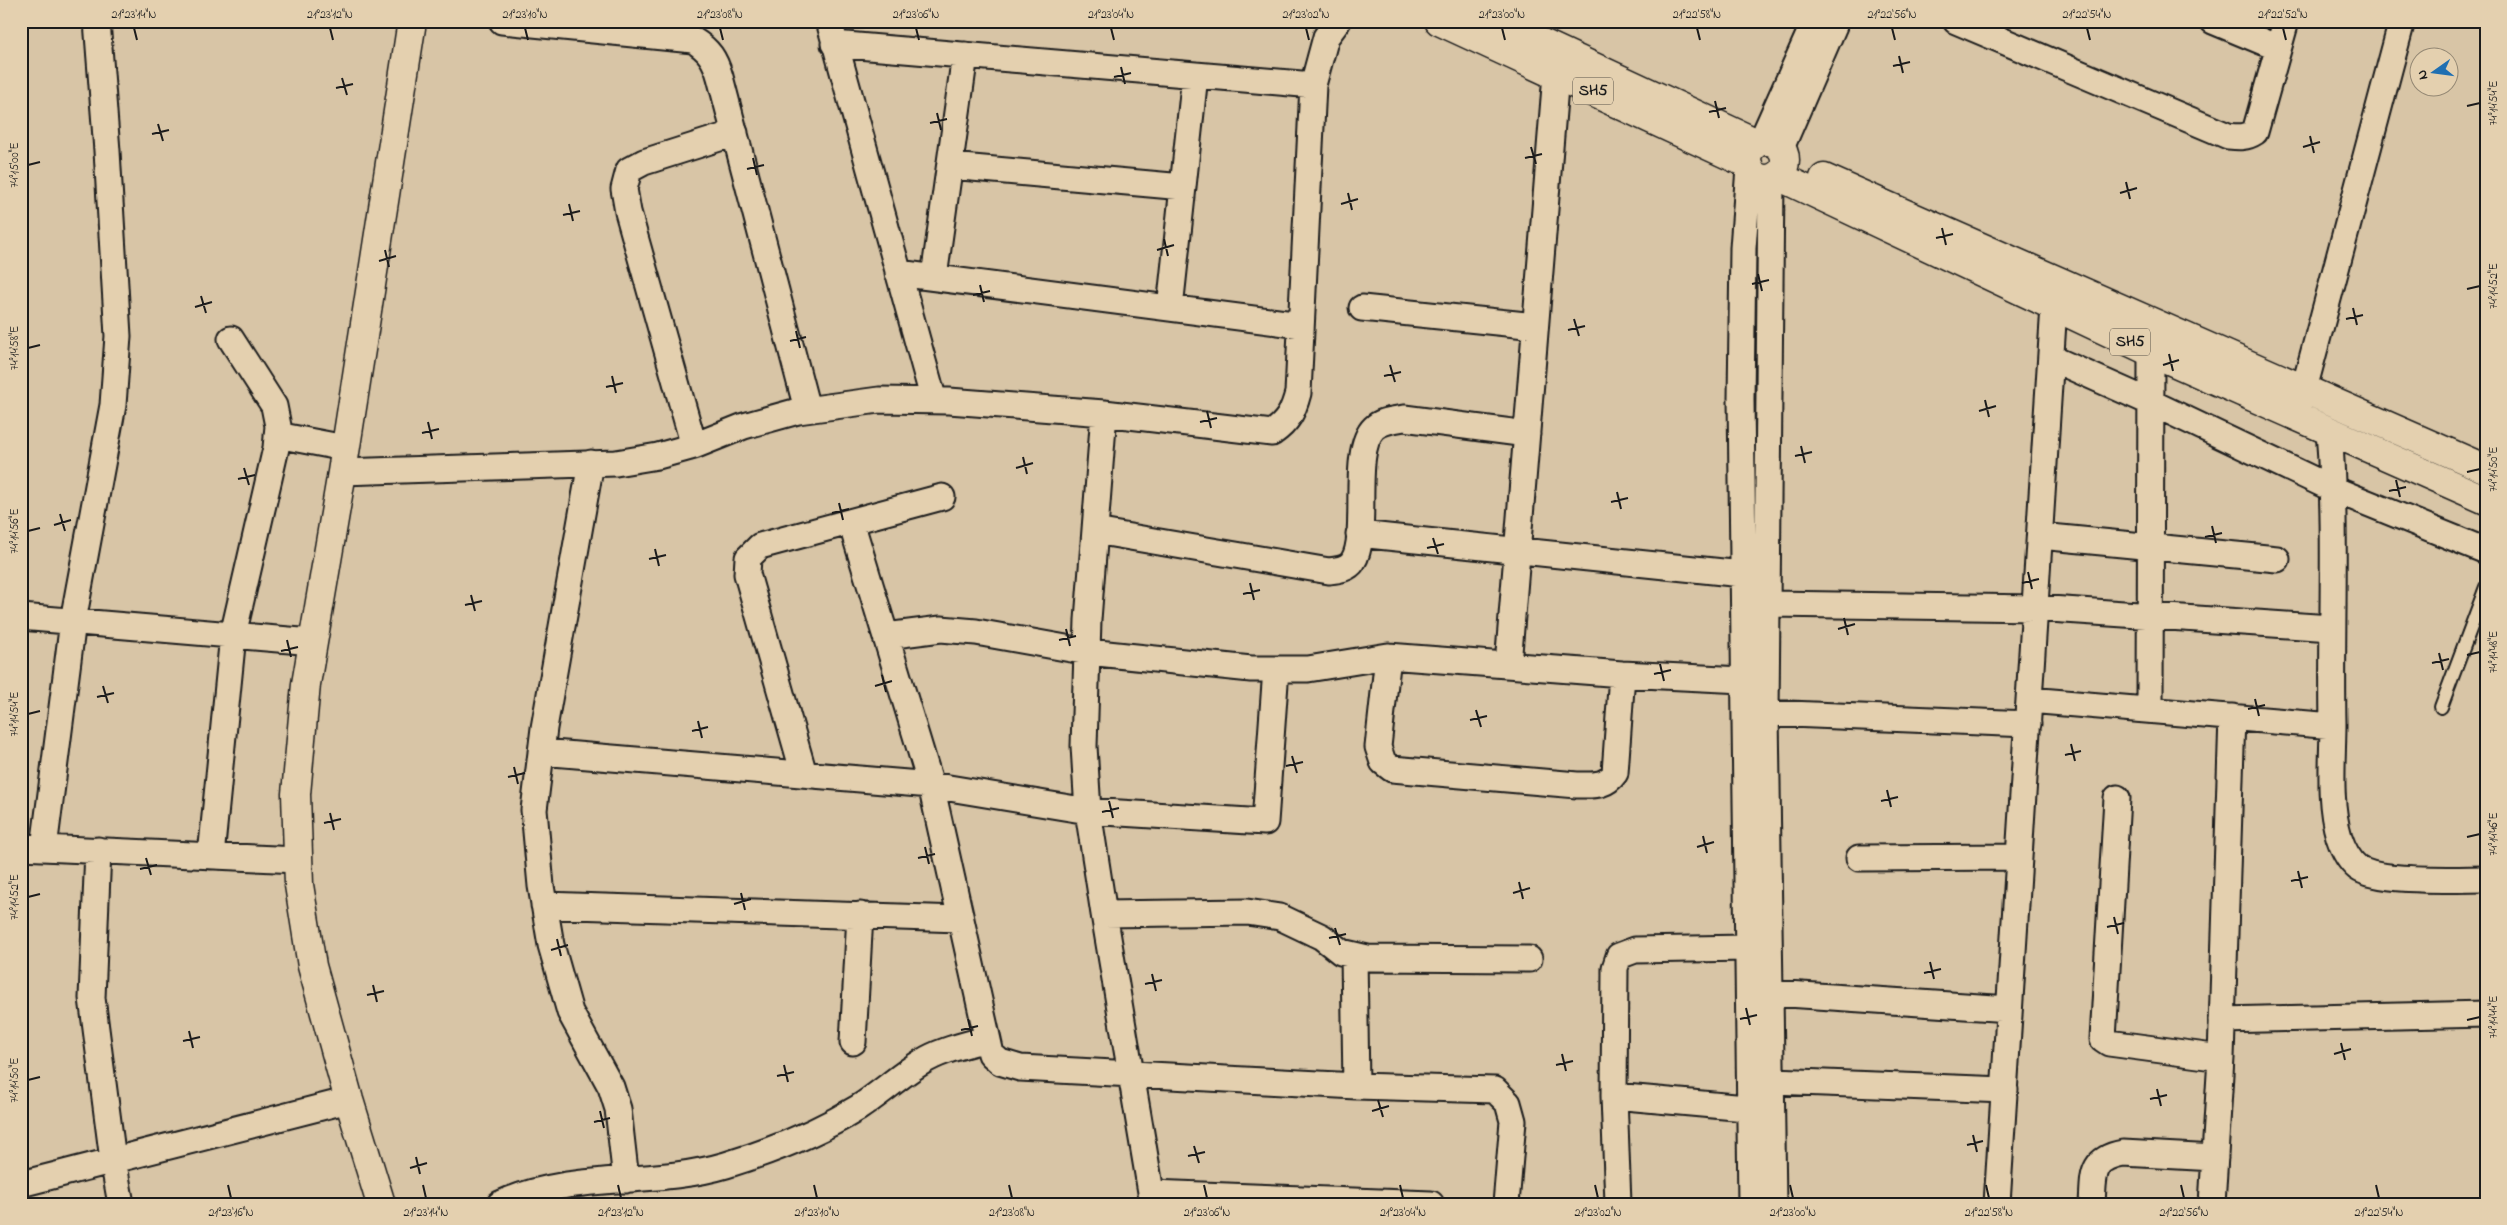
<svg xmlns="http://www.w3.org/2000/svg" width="2507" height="1225" font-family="'Indie Flower',sans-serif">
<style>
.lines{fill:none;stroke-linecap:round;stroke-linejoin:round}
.lane-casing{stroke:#1c1c1c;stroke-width:16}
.street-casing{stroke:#1c1c1c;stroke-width:29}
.secondary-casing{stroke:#1c1c1c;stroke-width:31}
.primary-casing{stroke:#1c1c1c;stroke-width:31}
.lane{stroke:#e4d0af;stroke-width:12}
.street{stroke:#e4d0af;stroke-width:25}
.secondary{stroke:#e4d0af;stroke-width:28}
.primary{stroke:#e4d0af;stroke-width:28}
.ticks{fill:none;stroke:#1c1c1c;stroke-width:2}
.labels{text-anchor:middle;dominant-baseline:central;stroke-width:4;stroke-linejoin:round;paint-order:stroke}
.shield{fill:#e4d0af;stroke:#585248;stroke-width:1}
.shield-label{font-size:16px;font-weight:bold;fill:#1c1c1c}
.neatline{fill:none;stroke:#1c1c1c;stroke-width:2}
.ticks-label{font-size:12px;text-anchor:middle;fill:#1c1c1c}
</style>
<rect width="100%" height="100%" fill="#d8c5a6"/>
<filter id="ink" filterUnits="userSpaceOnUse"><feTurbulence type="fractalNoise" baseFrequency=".02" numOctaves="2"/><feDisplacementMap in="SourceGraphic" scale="10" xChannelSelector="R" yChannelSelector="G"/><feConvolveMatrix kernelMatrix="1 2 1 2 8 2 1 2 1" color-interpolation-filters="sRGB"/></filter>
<g filter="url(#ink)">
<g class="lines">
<defs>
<path id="lane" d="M2441,707L2486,587"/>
<path id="street" d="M502,21L693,40C709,50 715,59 720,77L807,409
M829,21L934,401
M1956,21L2228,136C2238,137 2246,138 2255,132L2286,21
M2213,21L2278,48
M834,44L1313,85
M1761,142L1815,21
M1781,148L1836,21
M950,166L1183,187
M1749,168L1743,248L1741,399L1751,1204
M1771,179L1766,713L1773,1204
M898,273L1301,325
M934,277L965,55
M1170,308L1195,75
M1362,308L1535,326
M2051,358L2152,403L2333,489L2486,551
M2296,409L2304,389L2402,21
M1104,413L1088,620L1084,746L1088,811L1104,914L1153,1204
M2329,431C2337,528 2331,626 2333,723C2333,759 2328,801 2339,837C2343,849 2348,860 2358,868C2378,883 2459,879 2486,879
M277,435L345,448
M694,446L628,212L624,189L629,170L644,162L735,133
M591,463L544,728L534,810L541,886L551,945L570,1012L611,1087L618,1109L626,1180
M342,472L616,463L658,456L694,446L744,426L798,411L879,400L949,401L1104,413L1272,433C1288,422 1293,412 1298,393L1313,85L1326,37L1338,21
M851,522L931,785L991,1054L1000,1062L1020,1068L1356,1086L1495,1090L1508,1103L1513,1121L1506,1204
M1095,531L1329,571C1338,570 1348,569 1353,561C1370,536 1350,451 1374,428C1382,420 1394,420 1404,418L1527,434
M1359,534L1742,574
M2040,536L2277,559
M1766,604L2035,608L2331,628
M21,617L313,642
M886,636L941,629L976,632L1088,652L1251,669H1308L1388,656L1622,674L1743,680
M1388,656L1378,747L1383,762L1392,769L1577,785C1594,785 1605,787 1615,773L1622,674
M1508,665L1556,74
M2029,700L2333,726
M2150,710L2151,352
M1766,713L2028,724
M541,752L931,785L1088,811L1265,822L1276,669
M804,774L747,574L748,558L760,546L942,497
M2117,798L2103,1039L2109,1043L2221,1058
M21,847L298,860
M44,848L73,621L113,405L118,336L107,151L97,21
M98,850L92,998L113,1160L121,1204
M211,856L233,635L276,448L278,426L274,406L231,339
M1859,858L2019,857
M544,905L960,919
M1104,914L1247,912L1280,917L1322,937L1341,952L1367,958L1529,959
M1354,955L1356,1086
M1772,993L2009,1009
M2222,1020L2486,1014
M853,1042L860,915
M1773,1081L2005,1090
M1614,1096L1768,1110
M21,1184L349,1100
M1152,1193L1431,1204
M500,1204C571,1171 653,1187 726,1165C772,1151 817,1133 858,1108C880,1094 900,1075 922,1062C941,1050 966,1045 986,1039
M1618,1204L1614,1096L1615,968L1619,956L1635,950L1746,948
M1997,1204L2054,306
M2092,1204C2094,1176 2090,1159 2123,1153L2215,1158
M2212,1204L2221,1058L2232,717"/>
<path id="secondary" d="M381,1204L349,1100L312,966L299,885L296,794L306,684L342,472L412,21"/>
<path id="primary" d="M1439,21L1748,164
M1495,21L1757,143
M1747 160a19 19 0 1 1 38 0a19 19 0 1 1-38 0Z
M1778,176L2151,352L2486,500
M1824,178L2486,469"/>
</defs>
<!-- lane casing -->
<use href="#lane" class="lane-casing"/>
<!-- street casing -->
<use href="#street" class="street-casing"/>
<!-- secondary casing -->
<use href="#secondary" class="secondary-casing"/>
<!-- primary casing -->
<use href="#primary" class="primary-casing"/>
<!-- lane -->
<use href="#lane" class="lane"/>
<!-- street -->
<use href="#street" class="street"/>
<!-- secondary -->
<use href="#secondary" class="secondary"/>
<!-- primary -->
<use href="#primary" class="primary"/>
</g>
</g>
<!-- ticks -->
<path class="ticks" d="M134,28L137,40M330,28L333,40M525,28L528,40M720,28L723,40M916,28L919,40M1111,28L1114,40M1306,28L1309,40M1502,28L1505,40M1697,28L1700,40M1892,28L1895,40M2087,28L2090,40M2283,28L2286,40M1899,56L1903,73M1893,66L1910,62M1121,67L1125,84M1114,77L1131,73M342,78L347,95M336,88L353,84M1715,101L1719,118M2467,106L2480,103M1709,112L1726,108M937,113L941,130M930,123L947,119M158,124L163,141M152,134L169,130M2310,136L2314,153M1531,147L1536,164M2303,147L2320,142M753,158L757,175M1525,158L1542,154M28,165L40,162M747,169L764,165M2126,182L2130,199M1348,193L1352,210M2120,193L2137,188M569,204L573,221M1341,204L1358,199M563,215L580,211M1942,228L1946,245M1936,238L1953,234M1164,239L1168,256M385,250L389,267M1157,250L1174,245M379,261L396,256M1758,274L1762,291M1752,284L1769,280M980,285L984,302M2467,289L2480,286M973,295L990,291M201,296L206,313M195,307L212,302M2353,308L2357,325M1574,319L1579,336M2346,319L2363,315M1568,330L1585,326M796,331L800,348M790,341L806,337M28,348L40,345M2169,354L2173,371M1390,365L1395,382M2163,365L2179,360M612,376L616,393M1384,376L1401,372M606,387L623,383M1985,400L1989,417M1207,411L1211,428M1979,411L1996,406M428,422L432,439M1200,422L1217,418M422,433L439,429M1801,446L1805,463M1795,456L1812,452M1023,457L1027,474M244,468L249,485M1016,468L1033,463M2467,472L2480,469M238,479L255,475M2396,480L2400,497M2389,491L2406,487M1617,492L1621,509M1611,502L1628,498M839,503L843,520M832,513L849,509M60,514L65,531M54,525L71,520M2212,526L2216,543M28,531L40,528M2205,537L2222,533M1433,538L1438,554M1427,548L1444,544M655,549L659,566M649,559L666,555M2028,572L2032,589M1250,583L1254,600M2022,583L2039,579M1243,594L1260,590M471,595L475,611M465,605L482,601M1844,618L1848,635M1066,629L1070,646M1838,629L1855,624M287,640L291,657M1059,640L1076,636M281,651L298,647M2439,653L2443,670M2467,655L2480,652M2432,663L2449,659M1660,664L1664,681M1654,674L1671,670M882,675L886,692M103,686L108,703M875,686L892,681M97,697L114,693M2255,699L2259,716M2248,709L2265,705M1476,710L1481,727M28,714L40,711M1470,720L1487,716M698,721L702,738M692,731L708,727M2071,744L2075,761M2065,755L2081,751M1292,756L1297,773M1286,766L1303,762M514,767L518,784M508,777L525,773M1887,790L1891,807M1109,801L1113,818M1881,801L1898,797M1102,812L1119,808M330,813L334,830M324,823L341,819M1703,836L1707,853M2467,837L2480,834M925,847L929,864M1697,847L1714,842M146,858L151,875M918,858L935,854M140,869L157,865M2298,871L2302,888M2291,881L2308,877M1519,882L1523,899M741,893L745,910M1513,893L1530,888M28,897L40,894M734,904L751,899M2114,917L2118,934M2107,927L2124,923M1335,928L1340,945M1329,938L1346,934M557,939L561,956M551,950L568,945M1930,962L1934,979M1924,973L1941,969M1152,974L1156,991M1145,984L1162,980M373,985L377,1002M367,995L384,991M1746,1008L1750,1025M968,1019L972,1036M1740,1019L1757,1015M2467,1020L2480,1017M961,1030L978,1026M189,1031L193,1048M183,1041L200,1037M2341,1043L2345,1060M1562,1054L1566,1071M2334,1054L2351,1049M784,1065L788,1082M1556,1065L1573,1061M777,1076L794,1072M28,1080L40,1077M2157,1089L2161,1106M2150,1099L2167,1095M1378,1100L1383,1117M600,1111L604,1128M1372,1111L1389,1106M594,1122L610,1118M1973,1135L1977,1152M1967,1145L1983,1141M1194,1146L1199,1163M1188,1156L1205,1152M416,1157L420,1174M410,1168L427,1163M228,1185L231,1198M423,1185L426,1198M618,1185L621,1198M814,1185L817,1198M1009,1185L1012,1198M1204,1185L1207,1198M1400,1185L1403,1198M1595,1185L1598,1198M1790,1185L1793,1198M1986,1185L1989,1198M2181,1185L2184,1198M2376,1185L2379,1198"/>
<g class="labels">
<!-- shield labels -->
<g class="shield">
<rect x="1573" y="77.5" width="40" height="27" rx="4"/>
<rect x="2110" y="328.5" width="40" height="27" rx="4"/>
</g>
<g class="shield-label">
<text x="1593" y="91">SH5</text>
<text x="2130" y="342">SH5</text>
</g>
</g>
<!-- margin -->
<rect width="2507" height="1225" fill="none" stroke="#e4d0af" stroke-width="55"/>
<!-- north arrow -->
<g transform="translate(2434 72) rotate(256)"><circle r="24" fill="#e4d0af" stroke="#948874"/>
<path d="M0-4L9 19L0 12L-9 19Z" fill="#1f6fb2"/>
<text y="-8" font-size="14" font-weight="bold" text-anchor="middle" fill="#1c1c1c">N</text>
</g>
<rect x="28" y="28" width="2452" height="1170" class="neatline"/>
<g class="ticks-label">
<text x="134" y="18">21°23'14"N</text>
<text x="330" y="18">21°23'12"N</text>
<text x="525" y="18">21°23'10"N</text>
<text x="720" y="18">21°23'08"N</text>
<text x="916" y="18">21°23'06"N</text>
<text x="1111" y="18">21°23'04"N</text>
<text x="1306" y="18">21°23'02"N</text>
<text x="1502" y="18">21°23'00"N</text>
<text x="1697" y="18">21°22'58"N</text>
<text x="1892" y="18">21°22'56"N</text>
<text x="2087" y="18">21°22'54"N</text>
<text x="2283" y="18">21°22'52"N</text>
<text transform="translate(2493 103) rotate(-90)" y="4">74°14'54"E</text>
<text transform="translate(14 165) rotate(-90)" y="4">74°15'00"E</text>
<text transform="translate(2493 286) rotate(-90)" y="4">74°14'52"E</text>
<text transform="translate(14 348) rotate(-90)" y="4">74°14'58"E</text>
<text transform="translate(2493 469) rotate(-90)" y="4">74°14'50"E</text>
<text transform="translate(14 531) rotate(-90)" y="4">74°14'56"E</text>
<text transform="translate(2493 652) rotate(-90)" y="4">74°14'48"E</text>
<text transform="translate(14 714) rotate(-90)" y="4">74°14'54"E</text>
<text transform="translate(2493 834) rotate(-90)" y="4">74°14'46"E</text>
<text transform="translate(14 897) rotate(-90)" y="4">74°14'52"E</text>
<text transform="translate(2493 1017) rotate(-90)" y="4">74°14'44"E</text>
<text transform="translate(14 1080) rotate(-90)" y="4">74°14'50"E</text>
<text x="231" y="1216">21°23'16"N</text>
<text x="426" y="1216">21°23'14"N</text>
<text x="621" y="1216">21°23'12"N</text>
<text x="817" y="1216">21°23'10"N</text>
<text x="1012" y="1216">21°23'08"N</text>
<text x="1207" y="1216">21°23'06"N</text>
<text x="1403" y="1216">21°23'04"N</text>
<text x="1598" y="1216">21°23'02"N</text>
<text x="1793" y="1216">21°23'00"N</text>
<text x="1989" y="1216">21°22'58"N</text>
<text x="2184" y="1216">21°22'56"N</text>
<text x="2379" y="1216">21°22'54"N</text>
</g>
</svg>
